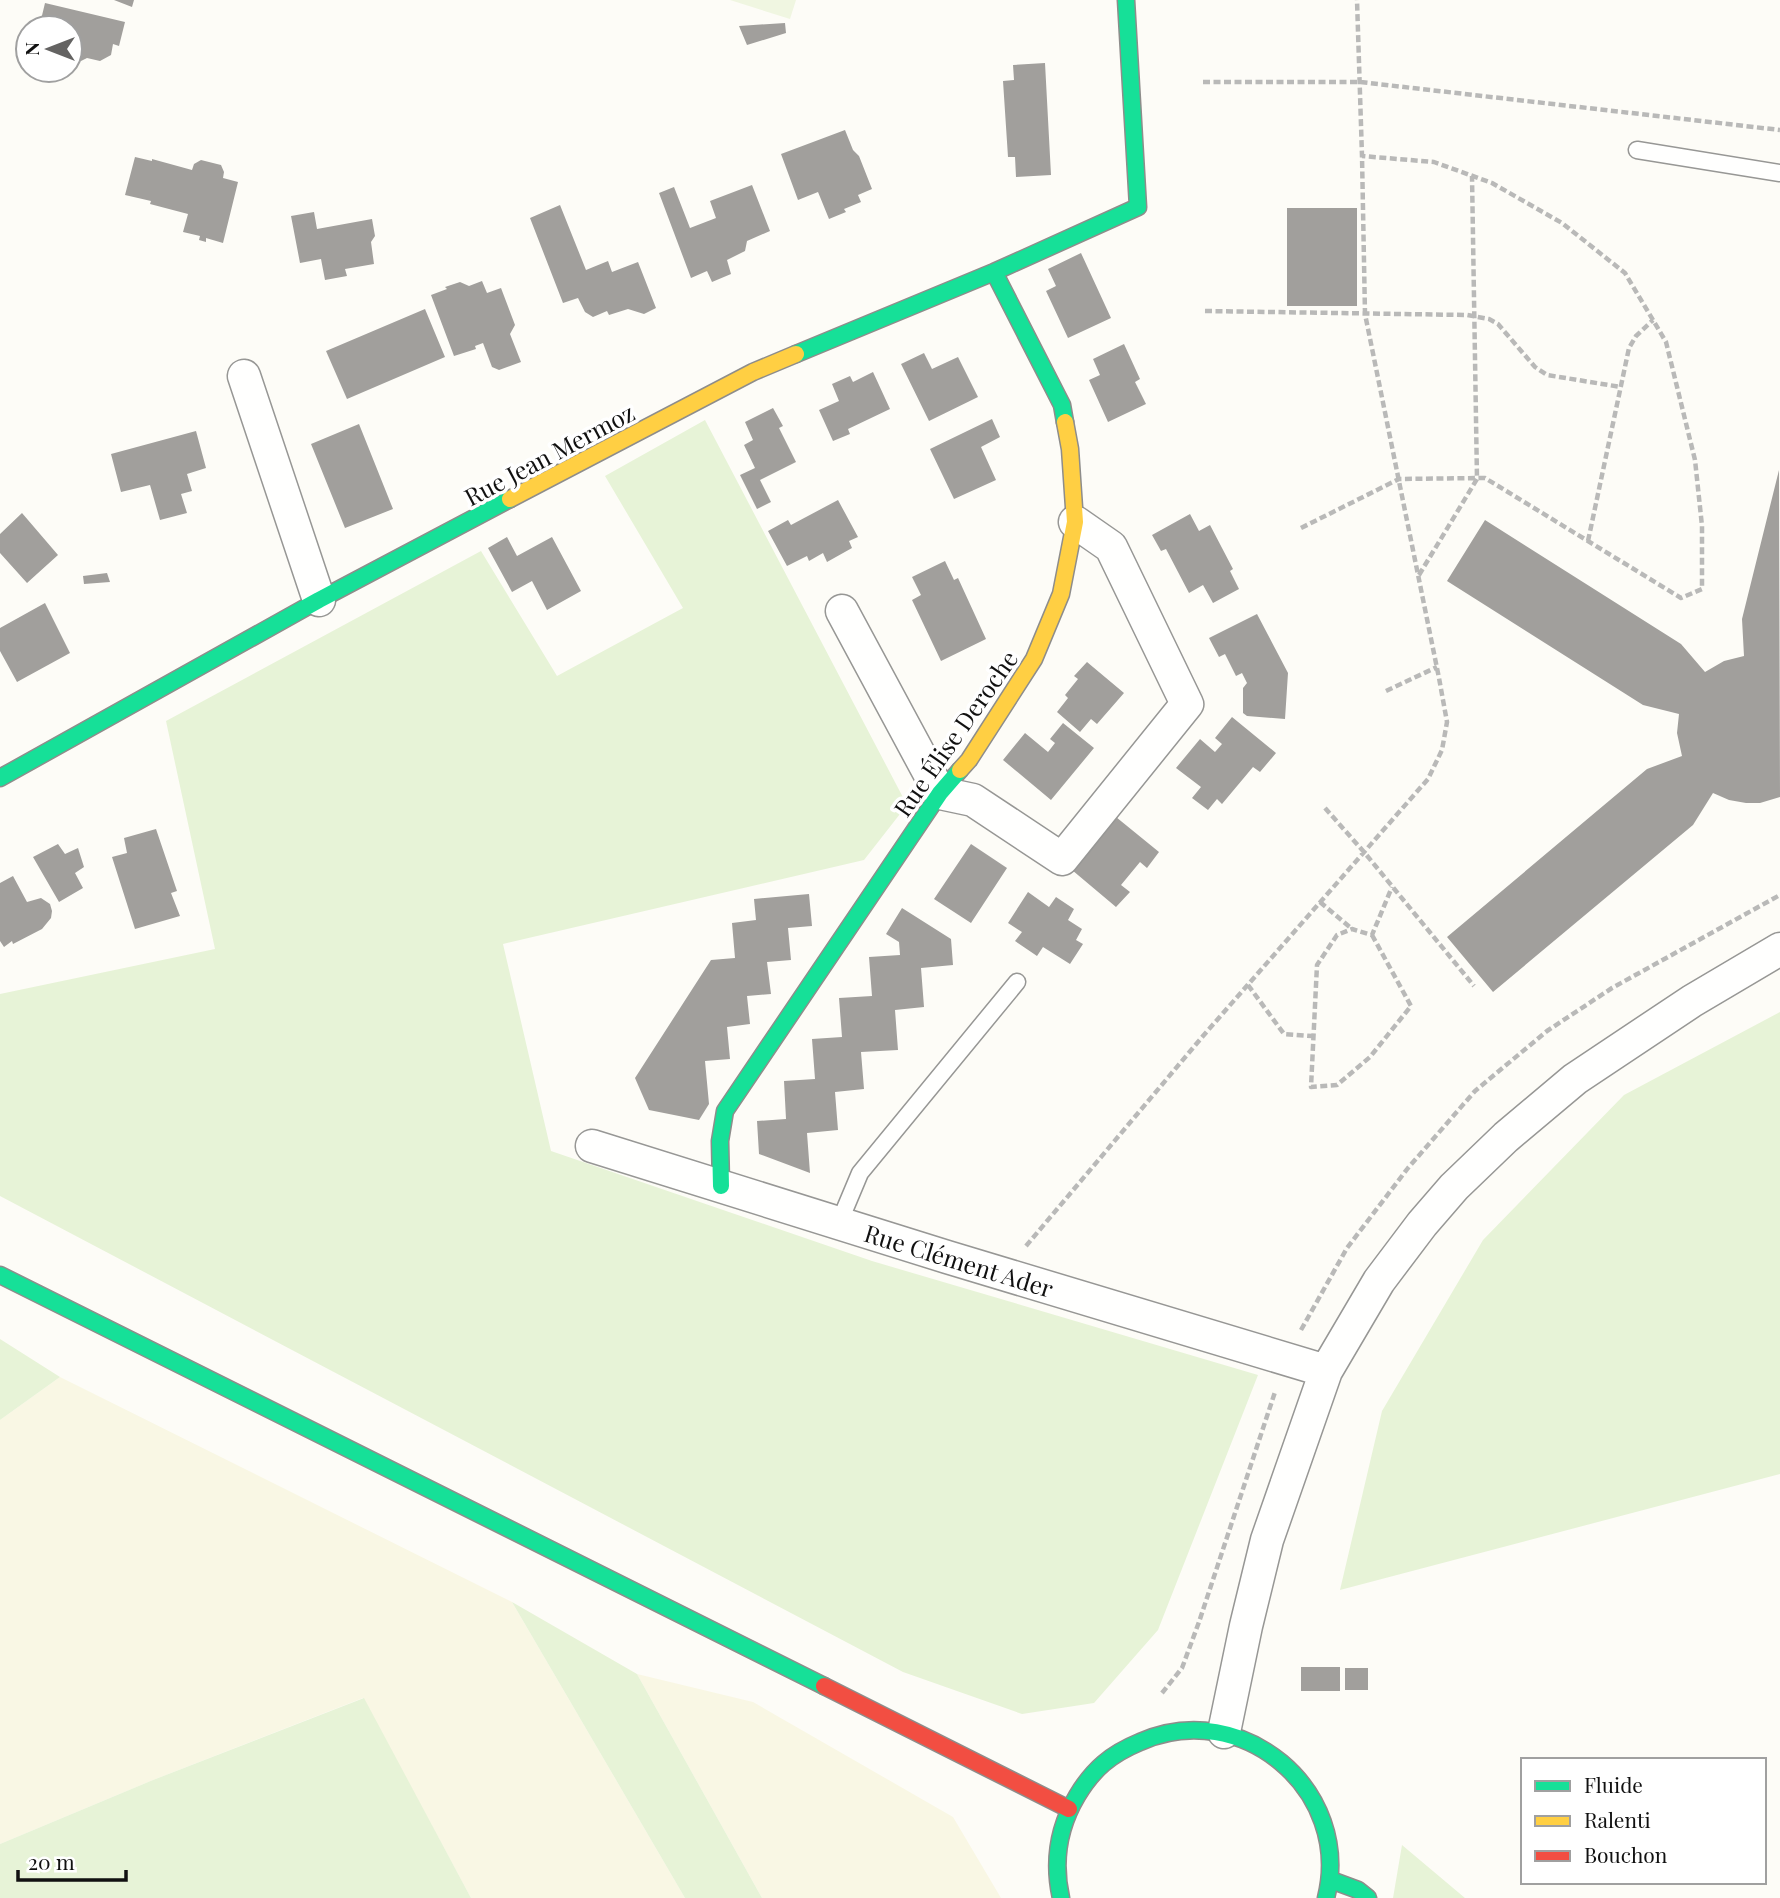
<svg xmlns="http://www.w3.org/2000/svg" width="1780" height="1898" font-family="'Playfair Display',serif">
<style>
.farmland{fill:#f9f7e4}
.green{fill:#e7f3d7}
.pitch{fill:#f0f6e1}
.building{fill:#a19f9c}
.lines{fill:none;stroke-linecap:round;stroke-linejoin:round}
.lane-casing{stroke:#979795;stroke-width:19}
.street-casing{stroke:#979795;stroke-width:35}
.fast-casing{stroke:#8e8d8b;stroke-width:19}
.slow-casing{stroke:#8e8d8b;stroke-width:19}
.jam-casing{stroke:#8e8d8b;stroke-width:19}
.path{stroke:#b9b9b8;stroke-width:4.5;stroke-dasharray:7 3.5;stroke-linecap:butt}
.lane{stroke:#fffffe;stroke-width:16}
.street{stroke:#fffffe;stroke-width:32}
.fast{stroke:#16e098;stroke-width:16}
.slow{stroke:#ffcf43;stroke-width:16}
.jam{stroke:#f24e42;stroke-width:16}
.labels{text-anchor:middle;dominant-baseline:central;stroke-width:7;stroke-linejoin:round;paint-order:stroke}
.street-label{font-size:24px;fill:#111;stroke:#fff}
</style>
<rect width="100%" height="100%" fill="#fdfcf7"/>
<!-- farmland -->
<path class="farmland" d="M60,1377L512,1602L685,1898H471L363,1698L153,1780L0,1844V1420Z
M637,1674L753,1702L953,1817L1001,1898H762Z"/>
<!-- green -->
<path class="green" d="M705,420L907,805L864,860L503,944L551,1151L872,1261L1258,1375L1158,1630L1094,1703L1022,1714L903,1672L0,1196V994L215,949L166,721L481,551L557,676L683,608L605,476Z
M1780,1012V1474L1340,1590L1382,1411L1483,1240L1624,1095Z
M0,1339L60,1377L0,1420Z
M512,1602L637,1674L762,1898H685Z
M364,1698L471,1898H0V1844L153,1780Z
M1402,1845L1465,1898H1393Z"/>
<!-- pitch -->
<path class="pitch" d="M730,0H796L790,19Z"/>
<!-- building -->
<path class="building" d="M114,0H134L132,7Z
M45,3L125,22L119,46L113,44L111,55L100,61L87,58L81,61L70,59V28H39Z
M785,23L786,33L747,45L739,26Z
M1045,63L1051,175L1016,177L1015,157H1008L1003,81L1014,80L1013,65Z
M845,130L853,150L859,156L872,189L858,195L861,202L844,209L846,212L829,219L818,192L798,200L781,154Z
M135,157L152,161V159L192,170L194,164L201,160L221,165L224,172L223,178L238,182L223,243L206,238V242L199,240L200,236L183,232L188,214L150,204L151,201L125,195Z
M752,185L770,231L747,241L745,251L727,260L731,274L712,282L707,271L691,278L659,193L674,187L690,228L716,218L710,201Z
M560,205L586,270L608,261L612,272L638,262L656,308L644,314L628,309L609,315L607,311L593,317L585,312L578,298L563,303L530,218Z
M1287,208H1357V306H1287Z
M314,212L317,229L372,219L375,236L371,242L374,264L345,269L347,276L325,280L321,259L300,263L291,216Z
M1081,253L1111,318L1068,338L1046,291L1056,286L1048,269Z
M482,281L487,293L501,288L515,325L510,334L521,362L499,370L492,367L483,343L475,346L476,349L454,356L431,295L447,289L445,287L460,282L469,286Z
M425,309L445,357L347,399L326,351Z
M1124,344L1140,379L1135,382L1146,404L1108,422L1089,380L1100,375L1093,359Z
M924,353L932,369L958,357L978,397L929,421L901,364Z
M873,372L890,409L848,429L850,434L833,441L819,410L839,401L832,384L850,376L853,382Z
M773,408L783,426L779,428L796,462L760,480L771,502L757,509L740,475L755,468L744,445L753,440L745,422Z
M992,419L1000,437L981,447L996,480L954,499L930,449Z
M359,424L393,509L345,528L311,444Z
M196,431L206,468L187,474L192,491L181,494L187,513L160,520L150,485L121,492L111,454Z
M1779,470L1780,797L1760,803H1746L1729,800L1713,793L1693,825L1493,992L1447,937L1647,769L1682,756L1677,733L1679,714L1643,705L1447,581L1485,520L1681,644L1705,672L1724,661L1744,656L1742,619Z
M838,500L858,537L849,541L852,548L827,562L823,553L809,561L807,556L787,566L768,531L788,520L791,525Z
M22,513L58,555L27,583L0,553V534Z
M1190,514L1199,531L1210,525L1233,569L1230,571L1239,589L1213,603L1203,585L1189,593L1166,549L1161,551L1152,535Z
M507,537L517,556L552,537L581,591L547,610L532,581L512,592L488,548Z
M945,561L954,580L958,578L986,639L941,661L912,600L921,595L912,577Z
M107,573L110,582L84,584L83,576Z
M45,603L70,653L17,682L0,651V628Z
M1257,614L1288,673L1285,719L1247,716L1243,713V688L1247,683L1242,673L1236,676L1225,654L1219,657L1209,638Z
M1087,662L1124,693L1097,724L1091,719L1080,732L1057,712L1068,698L1065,695L1078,679L1074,676Z
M1232,717L1276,753L1260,772L1253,767L1222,804L1217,799L1208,810L1192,798L1201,787L1176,768L1200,739L1215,752L1222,744L1215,738Z
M1063,723L1094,748L1051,800L1003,760L1025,733L1048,752L1055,743L1050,739Z
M1116,817L1159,852L1147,868L1140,862L1121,885L1130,892L1116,907L1072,870Z
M156,829L177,891L171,893L180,916L135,929L112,857L127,853L124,838Z
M58,844L65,854L78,848L84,867L75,873L83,888L59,902L33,857Z
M971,844L1007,868L971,923L934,899Z
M13,876L27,902L41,898L50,904L52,911L51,918L42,929L13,944L12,941L4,947L0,941V883Z
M1028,892L1049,907L1056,897L1074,909L1068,920L1082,929L1076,940L1083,944L1070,964L1043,947L1037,956L1015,941L1022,932L1008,923Z
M809,894L812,926L788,928L791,960L767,962L771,994L747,996L750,1024L727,1027L730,1059L705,1061L709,1104L699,1120L649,1110L635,1078L711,960L735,958L732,923L756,920L754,899Z
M902,908L951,939L953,965L921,968L924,1007L895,1010L898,1050L861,1052L864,1089L835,1092L838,1130L807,1133L810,1173L759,1154L757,1121L786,1119L784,1081L815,1079L812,1039L842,1037L839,998L872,996L869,957L900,955L899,942L886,934Z
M1301,1667H1340V1691H1301Z
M1345,1668H1368V1690H1345Z"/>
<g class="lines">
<defs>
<path id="lane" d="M1637,150L1780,173
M839,1223L860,1173L1017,982"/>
<path id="street" d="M244,376L319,600
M842,611L940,793L973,800L1062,859L1187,704L1111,547L1075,522
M592,1146L947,1257L1326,1371
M1224,1732L1246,1626L1267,1540L1326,1371L1379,1281L1422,1224L1454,1187L1506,1137L1575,1079L1692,1001L1780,949"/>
<path id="fast" d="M994,272L1062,405L1065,422
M796,354L994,272L1138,207L1126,0
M0,778L319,600L510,499
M721,1186L720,1141L725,1111L940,793L960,770
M0,1275L824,1686
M1331,1880L1358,1890L1368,1898
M1061,1898C1053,1862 1058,1828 1077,1796C1093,1769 1111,1754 1140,1742C1242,1697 1353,1790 1326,1898"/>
<path id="slow" d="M510,499L753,372L796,354
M960,770L969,760L1034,659L1061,594L1075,522L1070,449L1065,422"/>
<path id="jam" d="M824,1686L1069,1809"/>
</defs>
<!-- lane casing -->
<use href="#lane" class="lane-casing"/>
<!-- street casing -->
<use href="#street" class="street-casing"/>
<!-- fast casing -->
<use href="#fast" class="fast-casing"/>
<!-- slow casing -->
<use href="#slow" class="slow-casing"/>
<!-- jam casing -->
<use href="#jam" class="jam-casing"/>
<!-- path -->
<path class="path" d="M1203,82H1360L1780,130
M1205,311L1467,315L1489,319L1498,324L1535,367L1547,375L1621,387
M1301,528L1399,479L1485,478L1681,598L1702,589V526L1695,460L1666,342L1625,273L1562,223L1492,183L1434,162L1362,156
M1588,541L1629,348L1636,336L1653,320
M1419,575L1477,479L1472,176
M1386,691L1437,667
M1325,808L1364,852L1474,986
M1320,902L1352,929
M1372,935L1411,1006L1370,1057L1337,1085L1311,1087L1317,965L1337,935L1352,929L1372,935L1392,887
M1248,985L1284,1034L1312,1036
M1026,1246L1203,1036L1428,779L1442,750L1447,722L1439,678L1365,314L1362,156L1357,0
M1301,1330L1347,1248L1408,1168L1475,1091L1547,1031L1612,988L1780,895
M1162,1693L1182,1668L1199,1622L1275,1392"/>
<!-- lane -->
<use href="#lane" class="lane"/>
<!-- street -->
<use href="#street" class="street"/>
<!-- fast -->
<use href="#fast" class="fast"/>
<!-- slow -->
<use href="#slow" class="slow"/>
<!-- jam -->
<use href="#jam" class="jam"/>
</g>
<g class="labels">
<!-- street labels -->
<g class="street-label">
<text transform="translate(549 454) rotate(-28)">Rue Jean Mermoz</text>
<text transform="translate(955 733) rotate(-55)">Rue Élise Deroche</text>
<text transform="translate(959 1260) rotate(17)">Rue Clément Ader</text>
</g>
</g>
<!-- legend -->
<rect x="1521" y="1758" width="245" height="126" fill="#ffffff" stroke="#a0a0a0" stroke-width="2"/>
<rect x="1535" y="1781" width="35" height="10" fill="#16e098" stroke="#a0a0a0" stroke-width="2"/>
<text x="1584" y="1793" font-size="21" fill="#111111">Fluide</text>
<rect x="1535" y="1816" width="35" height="10" fill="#ffcf43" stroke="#a0a0a0" stroke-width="2"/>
<text x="1584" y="1828" font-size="21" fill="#111111">Ralenti</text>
<rect x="1535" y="1851" width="35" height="10" fill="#f24e42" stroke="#a0a0a0" stroke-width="2"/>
<text x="1584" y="1863" font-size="21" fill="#111111">Bouchon</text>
<!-- north arrow -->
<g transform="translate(49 49) rotate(270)"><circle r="33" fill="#ffffff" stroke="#a0a0a0" stroke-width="2"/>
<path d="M0-5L12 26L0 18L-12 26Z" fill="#646362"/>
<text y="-10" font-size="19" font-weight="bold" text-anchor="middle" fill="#111111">N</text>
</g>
<!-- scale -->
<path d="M18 1870v10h108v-10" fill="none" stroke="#111111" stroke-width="3.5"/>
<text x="28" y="1870" font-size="21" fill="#111111" stroke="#ffffff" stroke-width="5" paint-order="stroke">20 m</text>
</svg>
